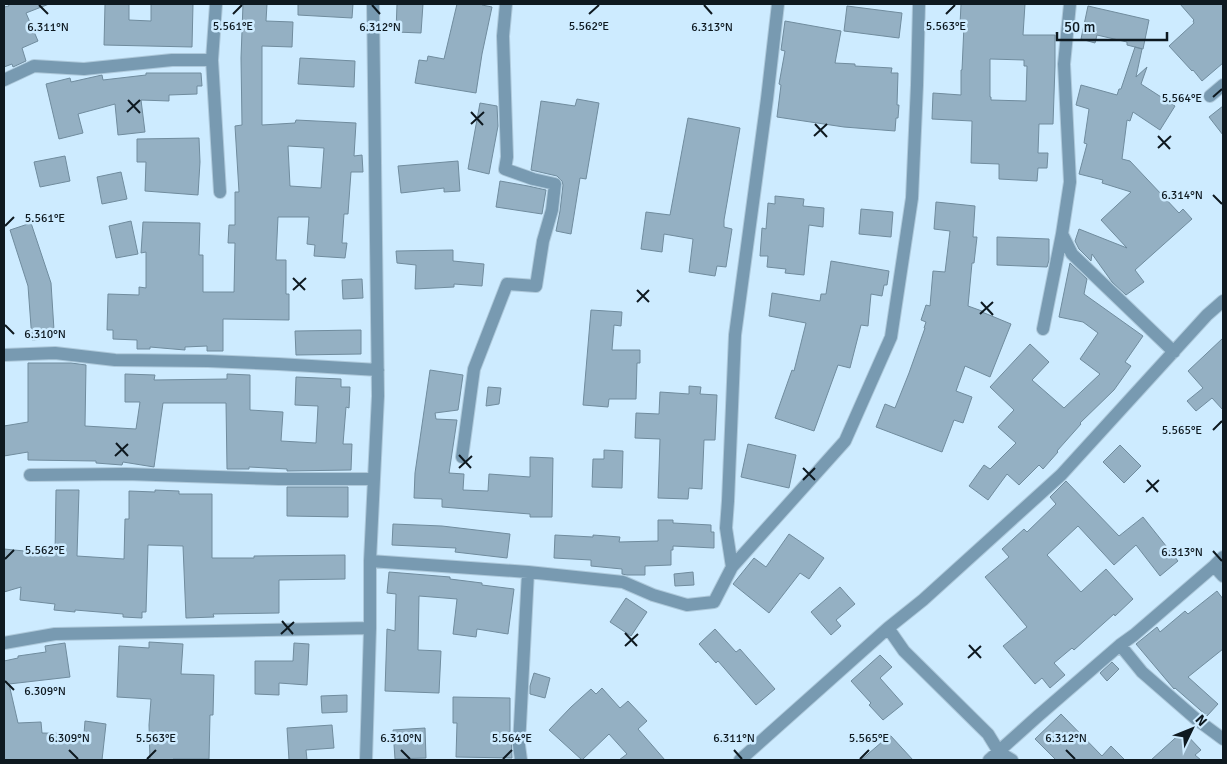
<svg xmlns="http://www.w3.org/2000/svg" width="1227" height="764" font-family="Signika,sans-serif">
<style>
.building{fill:#94b0c3;stroke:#708c9e;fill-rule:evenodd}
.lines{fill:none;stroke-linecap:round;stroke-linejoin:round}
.minor-casing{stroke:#aec9db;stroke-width:14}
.minor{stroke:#789ab1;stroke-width:12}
.ticks{fill:none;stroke:#0e1920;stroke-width:2}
.ticks-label{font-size:12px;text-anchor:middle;fill:#0e1920;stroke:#cdebff;stroke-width:5;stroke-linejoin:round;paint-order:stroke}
</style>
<rect width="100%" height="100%" fill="#cdebff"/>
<!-- building -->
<path class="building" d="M8,4H49L26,13L38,41L22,48L26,61L13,67L12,64L4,67V7L9,6Z
M105,4H129V20L151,21V4H193L192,47L104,45Z
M243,4H267L266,21L293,22L292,47L262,46V125L295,123L296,120L356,123L354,156L362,155L363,172H351L348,214H344L342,243H347L345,258L314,256L315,245L307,244L309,217H278L276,260H286V294H289V320L223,319V351H207V346L185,347V350L150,347V349H137V340L113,339V330H107L108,294L139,295V287L146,288V252L141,253L143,222L200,223L199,255H203V292H234L235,243H228L229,225H235V192H239L235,126L242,125L241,58ZM288,146L324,148L321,188L290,186Z
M298,4H353L352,18L298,15Z
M397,4H423L421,33L396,32Z
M457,4H482V5L492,7L482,54L476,93L415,83L419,60L427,61L428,56L444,59Z
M961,4H1025L1023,35H1055V66L1053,124H1039L1038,153H1048L1047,168H1038L1037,181L999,179V164L971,163L972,121L932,119L933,93L961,95V70H962L964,25H960ZM990,59L1024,60V66H1027L1026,101L991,100V97H990Z
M1180,4H1223V63L1202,81L1193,70L1192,71L1169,46L1194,23L1193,21L1194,20Z
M847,6L902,13L899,38L844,31Z
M1088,6L1149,20L1143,49L1127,45V42L1097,35L1095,43L1081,39Z
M785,21L841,31L835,63L855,64V66L892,68L891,73H898L897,105H899L898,118H896L895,131L844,127L777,117L781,85L779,84L785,51L781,50Z
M1135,47L1142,49L1136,77L1147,67L1141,84L1175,106L1160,130L1133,112L1130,121L1127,120L1122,159L1130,161L1179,213L1183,209L1192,219L1135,270L1144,282L1126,295L1112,282L1092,254L1091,261L1079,249L1075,241L1079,229L1127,248L1101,220L1131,192L1102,183L1103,180L1079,174L1087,144L1084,143L1089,109L1076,105L1081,85L1117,95L1119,89H1121Z
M300,58L355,61L354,87L298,84Z
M146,73H201L202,86H197V94L169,95V101L141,100L145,132L118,135L115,104L78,114L83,133L59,139L46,84L70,78L71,82L102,75L103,80L146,75Z
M577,99L599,103L586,179L580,178L571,234L556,231L560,211L563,185L562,181L557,176L531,170L541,101L575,106Z
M480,103L497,106L498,126L489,174L468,169Z
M1223,106V135L1209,117Z
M688,118L740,128L724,220V227L732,229L726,267L717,266L715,276L689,272L693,239L664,234L662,252L641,249L646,212L670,215Z
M199,138L200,162L198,195L145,191L146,162H137V139Z
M65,156L70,181L40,187L34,162Z
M458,161L460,191L444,192V188L401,193L398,166Z
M121,172L127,199L102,204L97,177Z
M500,181L528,186L546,190L542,214L496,207Z
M775,196L804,199L803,206L824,208L823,227L809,225L804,275L785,273L786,269L767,267L768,256H760L762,228L766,229L768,203L775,204Z
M936,202L975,206L973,237H977L974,263H972L968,306L982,311V312L1011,324L990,377L965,366L956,391L972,397L963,423L954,420L942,452L876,427L885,404L895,408L909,373L925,328H924L926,322L921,320L926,305L930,306L933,271L945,272L950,231L934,229Z
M861,209L893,212L891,237L859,234Z
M131,221L138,254L116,258L109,226Z
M31,223L51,283L54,330H42L43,339L32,340L28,286L10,230Z
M997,237L1049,239V260L1047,267L997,265Z
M453,250V261L484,264L482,286L454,284V287L415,289L416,265L397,263L396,251Z
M831,261L889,271L887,285H884L882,296L871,294L868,326L861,325L850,368L838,365L814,431L775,418L792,370L794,371L806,323L769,316L772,293L820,301L821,294H826Z
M1070,263L1087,279L1084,294L1143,336L1125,362L1131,366L1114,390L1080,423L1081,424L1057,451L1058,452L1043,469L1039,465L1019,485L1007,474L988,500L969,486L984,465L990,469L1016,443L998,427L1014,410L990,387L1030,344L1049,362L1032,380L1064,408L1100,374L1080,359L1098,333L1083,322L1059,317Z
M362,279L363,298L343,299L342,280Z
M591,310L622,312L621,326L614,325L612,350H640V363H637L636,399H609L608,407L583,405Z
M361,330V354L296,355L295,331Z
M1223,338V410L1212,398L1196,411L1187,401L1203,388L1188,371Z
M28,363H71L86,365L85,426L136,429L140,402H125V374L155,375L154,380L227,379V374L250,375V410L283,412L281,441L316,443L318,406L295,405L296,377L341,379V387H350L349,408L346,407L343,444H352L351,470L287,471V469L249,467V469H227L226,403H163L154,467L123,462L122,465L96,463V461L28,460V452L4,456V426L28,422Z
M430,370L463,375L458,410L435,413L436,419L457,420L449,473L464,474L463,490L488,491L489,474L530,477V457L553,458L552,517H530V514L442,507V499L414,498L415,473Z
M689,386L701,387L700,394L717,395L715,440H704L702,489L689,488L688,499L658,498L660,439L635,438L636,413L659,414L660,392L689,394Z
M488,387L501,388L499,404L486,406Z
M748,444L796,455L789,488L741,477Z
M1120,445L1141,466L1124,483L1103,462Z
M604,450L623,451L622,488L592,487L593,459H604Z
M1066,481L1119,536L1143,517L1178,561L1160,576L1136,545L1114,565L1078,526L1047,555L1081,592L1106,569L1133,599L1115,616L1114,614L1074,650L1072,648L1054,663L1065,675L1050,688L1042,678L1035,684L1003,646L1027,627L985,577L1009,557L1002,549L1024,529L1027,532L1056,504L1050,497Z
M287,487H348V517L287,516Z
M56,490H79L77,556L124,559L125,519H129V491L155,492V490L179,491V494H212V558H254V556L345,555V579L279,580V613L213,614L214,617L186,618L183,546L148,545L146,612H142V618L123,617V614L75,610V612L54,610L55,604L20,600L21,587L4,592V549L55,554Z
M658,520H673V523L711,525V532H714V548L673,546V550H671V565L645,566V575H627L622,574V569L591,566V560L554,558L555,535L593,537V535L620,537L619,542L658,541Z
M393,524L442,526L510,534L507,558L455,552L456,548L392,545Z
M789,534L824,558L809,579L800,573L769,613L733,584L754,558L766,567Z
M389,572L450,577V579L482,583V585L514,589L508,634L477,629L476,637L453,634L457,599L419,596L418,650L441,651L439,693L385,691L387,629L395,631L396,594L387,593Z
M693,572L694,585L675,586L674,574Z
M840,587L855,604L836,620L841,626L831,635L811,612Z
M1217,591L1223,599V649L1188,677L1218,704L1207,716L1175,688L1174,689L1136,644L1157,627L1160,632L1185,611L1188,614Z
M626,598L647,612L631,636L610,622Z
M715,629L736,652L740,649L775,689L756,705L718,661L716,663L699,644Z
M149,642L183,644L181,674L214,675L213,715H210L209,759H173V760H150L149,725L151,699L117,697L119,646L149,648Z
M65,643L70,677L9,684L18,723L41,722L42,733L84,734L85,721L106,724L102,760H4V661L18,658V656L46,652L45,646Z
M294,643L309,644L307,685L279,683V695L255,694V661H293Z
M880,655L892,667L880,678L903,704L883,720L869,705L871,703L851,681Z
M1112,662L1119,669L1107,681L1100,673Z
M534,673L550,678L545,698L530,694V686Z
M602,688L620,708L628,701L647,721L638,729L665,760H619L627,754L609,734L582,760L549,730L571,707L591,689L596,694Z
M347,695V712L322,713L321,696Z
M453,697L510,698V735H511L512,758L456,757L457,723H453Z
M1061,714L1102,756L1111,746L1125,760H1056L1035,739Z
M332,725L334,748L306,750L307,760H289L287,728Z
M425,728L426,758L395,759L393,730Z
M1183,731L1201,750L1195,755L1201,760H1151Z
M890,735L913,760H861Z"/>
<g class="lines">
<defs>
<path id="minor" d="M216,4L212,60L220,192
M4,80L34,66L84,69L172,60H212
M1210,96L1223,85
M1062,234L1072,254L1174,352
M1043,329L1062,234L1070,182L1064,64L1070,4
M4,355L55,353L115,360L208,361L278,364L378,370
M462,457L474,369L507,284L536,286L543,241L552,210L555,184L533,179L505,169L507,157L503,36L506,4
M30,475L126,474L279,479H374
M370,561L528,572L623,582L653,595L687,605L714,602L732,567L845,441L891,337L912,198L917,85L919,4
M1214,566L1223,576
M732,567L726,528L728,501L735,335L767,99L778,4
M888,628L904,651L988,734L999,752L1012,760
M4,643L55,634L370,628
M1120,645L1142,672L1196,719L1223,739
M366,760L370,628V561L378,396L373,4
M521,760L519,745L528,572
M740,760L888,628L923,600L1061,475L1207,315L1223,301
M989,760L1038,716L1120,645L1134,635L1214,566L1223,557"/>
</defs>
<!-- minor casing -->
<use href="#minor" class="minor-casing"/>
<!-- minor -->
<use href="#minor" class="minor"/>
</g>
<!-- ticks -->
<path class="ticks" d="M39,5L48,14M372,5L380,14M704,5L712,14M233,14L242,5M589,14L599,5M946,14L955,5M1213,97L1222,89M128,100L140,113M127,112L140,100M471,112L483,125M471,124L484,112M815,124L827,137M814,136L827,124M1158,136L1170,149M1158,148L1171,136M1213,195L1222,204M5,226L14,217M293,278L305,290M293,290L306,278M637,290L649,302M637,302L649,290M981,302L993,315M980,314L993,302M5,325L14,334M1213,430L1222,421M116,443L128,456M459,455L471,468M115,456L128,444M459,468L472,456M803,468L815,480M803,480L815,468M1147,480L1158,492M1146,492L1159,480M1213,551L1222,561M5,559L14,550M282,621L293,634M625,633L637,646M281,634L294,622M969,645L981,658M625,646L638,634M968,658L981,646M5,681L14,690M69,750L78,759M401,750L410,759M734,750L742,759M1066,750L1075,759M147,759L156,750M503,759L512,750M860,759L869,750"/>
<g class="ticks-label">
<text x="233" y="30">5.561°E</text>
<text x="589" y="30">5.562°E</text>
<text x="946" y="30">5.563°E</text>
<text x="380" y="31">6.312°N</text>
<text x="712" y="31">6.313°N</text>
<text x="48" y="31">6.311°N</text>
<text x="1182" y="102">5.564°E</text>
<text x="1182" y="199">6.314°N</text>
<text x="45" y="222">5.561°E</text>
<text x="45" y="338">6.310°N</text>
<text x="1182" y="434">5.565°E</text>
<text x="45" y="554">5.562°E</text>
<text x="1182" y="556">6.313°N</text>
<text x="45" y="695">6.309°N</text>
<text x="69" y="742">6.309°N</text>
<text x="401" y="742">6.310°N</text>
<text x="734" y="742">6.311°N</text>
<text x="1066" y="742">6.312°N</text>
<text x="156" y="742">5.563°E</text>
<text x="512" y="742">5.564°E</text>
<text x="869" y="742">5.565°E</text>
</g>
<!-- border -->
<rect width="1227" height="764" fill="none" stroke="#0e1920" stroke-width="10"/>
<!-- north arrow -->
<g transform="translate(1192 729) rotate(47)" stroke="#cdebff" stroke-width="4" paint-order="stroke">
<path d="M0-4L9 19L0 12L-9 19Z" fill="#0e1920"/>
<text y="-8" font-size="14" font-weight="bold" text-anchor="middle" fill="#0e1920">N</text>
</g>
<!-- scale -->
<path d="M1057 32v8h110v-8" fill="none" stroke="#0e1920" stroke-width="2.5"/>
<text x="1064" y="32" font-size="15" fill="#0e1920" stroke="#cdebff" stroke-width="4" paint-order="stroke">50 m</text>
</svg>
